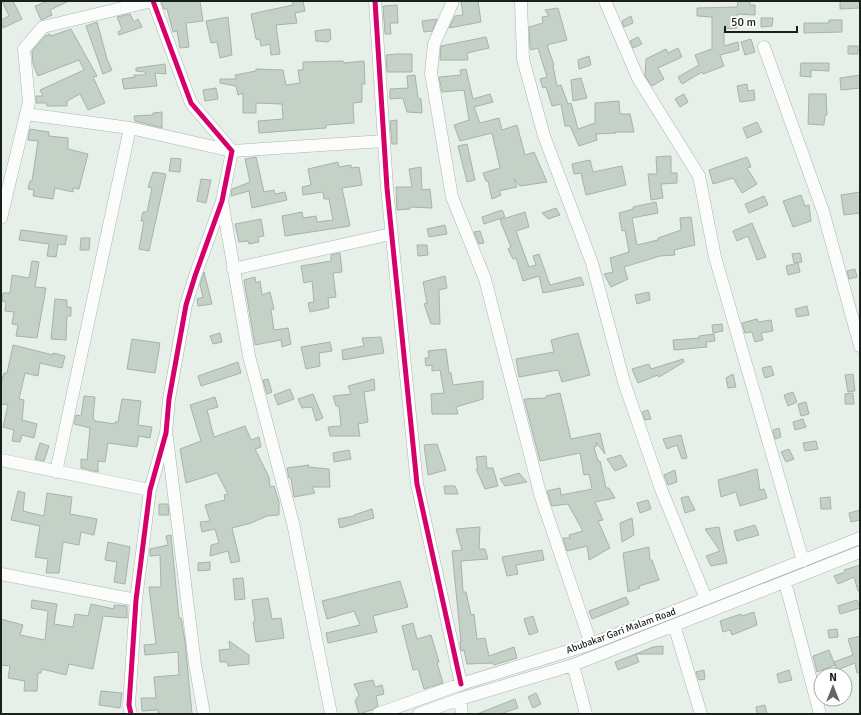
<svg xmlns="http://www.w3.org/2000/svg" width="861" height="715" font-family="Signika,sans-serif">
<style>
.building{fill:#c4d1c6;stroke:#aab1ac}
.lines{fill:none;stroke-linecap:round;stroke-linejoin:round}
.minor-casing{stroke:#adb4ae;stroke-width:13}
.minor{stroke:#fbfdfc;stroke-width:12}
.cycleway-casing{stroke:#fff;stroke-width:8}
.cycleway{stroke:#d6006c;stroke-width:5}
.labels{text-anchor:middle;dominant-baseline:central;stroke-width:4;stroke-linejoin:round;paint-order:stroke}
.street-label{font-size:10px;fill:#191f1a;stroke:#fff}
</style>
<rect width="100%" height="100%" fill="#e6efe8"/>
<!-- building -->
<path class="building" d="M2,1H13L22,19L3,28L1,20L9,16Z
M48,1H69L50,10L52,15L41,20L35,6Z
M161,1H200L203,21L186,23L189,47L180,48L177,31L173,32L167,9H164Z
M292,1H303L305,11L295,13L297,23L276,25L280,54L271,55L270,44L261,46L260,40L256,39L251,14L293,5Z
M461,1H478L481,22L449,28L455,16L463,15Z
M738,1H750V5H755V15L737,14V28L724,29V46L738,42L739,50L720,55L724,66L703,74L702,72L682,84L678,77L699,65L695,55L712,49V17L697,16V8L737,7Z
M840,1H860V8L840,9Z
M397,5L398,23H390L391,34H385L383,6Z
M558,8L567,40L547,45L554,65L553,66L557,86L561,85L568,104L571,103L578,129L595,123V103L619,101L620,114H630L634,132H615L616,133L596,134L597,140L579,146L570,126H565L561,104L552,106L546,87L543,88L540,79L547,77L538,48L531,50L530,47L529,27L543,23L542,17L549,16L545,10Z
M130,14L134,22L138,19L142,27L119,35L118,32L122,29L117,17Z
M631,16L633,23L624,27L622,21Z
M228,17L232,55L220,58L217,42L211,43L206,21Z
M761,18H773L772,26L761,27Z
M437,19L432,31L424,32L422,21Z
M829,20H842V32L804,33V23H829Z
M97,22L107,59L112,70L103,74L86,26Z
M71,29L97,76L93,77L105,103L88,110L80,94L67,101V106H47L46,103H36V96H43L40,90L84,70L79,60L38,76L33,64L32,51L45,36L50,34L51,36Z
M330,29L331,39L328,42L316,41L315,31Z
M486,37L489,48L467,53L468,60H440L441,46Z
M638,37L642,44L633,48L630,41Z
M751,39L755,52L745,55L741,42Z
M848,46H858V54H848Z
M678,48L682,57L658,68L664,79L652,86L645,76L646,59L666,49L668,53Z
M397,54H412V72H387L386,55Z
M589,56L591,65L579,69L578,60Z
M343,61L344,63L364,61L365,84H362V102L353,103L354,123L326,125V128L259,133L258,121L283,119L282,104L256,103V113H243V93L238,95L236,86L220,83V79H236L235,75L256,71V69L283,70L286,85L300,83L298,70H303V62Z
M801,63H829V71L811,70V77L800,76Z
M165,64L166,74L155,73L157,86L124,89L122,79L135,77L134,75H146L145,72L136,71V68Z
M466,69L473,99L490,94L493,102L474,107L480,123L499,118L502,130L517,125L525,155L534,152L547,182L520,186L514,179L517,187L499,191L501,195L492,199L488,181H486L483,173L500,168L492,133L460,141L454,125L469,120L464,90L442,92L439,77L461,75L460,70Z
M415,75L418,98L421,99L422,113L407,112L403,98L390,99V89L408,88L407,76Z
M860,75V88L841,90L840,78Z
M581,78L587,98L573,101L571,80Z
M747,84L748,91L754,90L755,100L740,102L737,86Z
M216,88L218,99L205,101L203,90Z
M684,94L688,102L680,107L675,99Z
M809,94H826L827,115H825L824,125L808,124Z
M162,112V128L135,121L134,116L153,115V113Z
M397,120V144H392L390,121Z
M757,122L762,132L747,138L743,128Z
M30,129L49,132V136L68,138V149L88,154L79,189L73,188V192L55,188L53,199L33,196L34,190L28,189L30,181H32L38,141L28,140Z
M467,144L475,180L467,182L458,146Z
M671,156V173H677V183L661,184L663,198L651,200L648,174H657L656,157Z
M256,157L264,192L274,190L275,194L285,192L287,200L252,208L249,191L231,196L232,189L250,182L245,159Z
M747,157L751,167L747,168L757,184L742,193L733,178L713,184L709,170Z
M171,158L181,159L180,172L169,171Z
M590,160L593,172L622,166L626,185L586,195L581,173L574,174L572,164Z
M338,162L339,167L351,165V168L359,167L362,185L342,188L350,226L285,236L282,216L302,212L303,218L316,216L317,222L333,220L329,199H324L323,192L303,195L302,187L311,185L308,169Z
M421,167L422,190L430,189L432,208L410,207V209L397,210L396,187H412L409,169Z
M153,172L166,174L149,251L139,249L144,221H141L143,212H147L152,188L148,187Z
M201,179L211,180L206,203L197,201Z
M860,192V213L844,215L841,195Z
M801,195L805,206L809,205L811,221L793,227L783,201Z
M764,196L768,205L749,213L745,204Z
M656,202L658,213L632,218L637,245L658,240V238L681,230L680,218L691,217L695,245L674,250L675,255L660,256L624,267L628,279L611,287L604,274L613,272L610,258L629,252L625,230L622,231L619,213L633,209V207Z
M556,208L560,215L548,219L542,213Z
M502,210L505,217L484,224L482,217Z
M525,212L529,227L516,231L529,267L536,265L533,256L539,254L550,285L581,277L584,285L543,293L539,276L523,281L516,258L513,259L508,249L511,247L500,220Z
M261,219L264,236L258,237L259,242L249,244L248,241L239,242L235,224Z
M752,223L766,257L757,260L748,236L737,241L733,231Z
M445,225L447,234L429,237L427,229Z
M21,230L67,236L65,245L58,244L56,257L47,256L49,244L19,240Z
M480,231L484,243L479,244L474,232Z
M81,238H90L89,250H80Z
M417,245H427L428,255L418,256Z
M340,253L342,272L333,273L336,297L328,298L329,308L310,312L308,303L314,302L312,281L304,283L301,266L331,261V255Z
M800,253L802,262L794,263L792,254Z
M32,261L39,262L35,287L46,288L37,338L16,336L18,325L12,324L14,312L5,311L6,302L2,301L3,293H10L12,275L29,278Z
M798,263L800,272L788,275L786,266Z
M855,269L857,277L849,279L847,271Z
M204,272L212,304L198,306L197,299L203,297L200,285Z
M445,276L447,288L439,290L440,324H431L424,304L427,303L423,282Z
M255,277L256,283L260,281L262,295L270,292L274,309L271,310L274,330L288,328L291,344L282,347L281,340L255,345L244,280Z
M649,292L650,300L637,304L635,295Z
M55,299L67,300V307H71V316H67L66,340L51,339Z
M807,306L809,315L797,317L795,309Z
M757,319L758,322L771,320L773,331L761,333L763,340L755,342L752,332L745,333L742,323Z
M722,324L723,331L713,333L712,325Z
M220,333L222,342L213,344L210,336Z
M578,333L590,375L562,382L558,370L519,377L516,359L554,352L551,340Z
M714,334L715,341L706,342L707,347L674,350L673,340L699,338V336Z
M381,337L384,353L343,360L342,350L364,346L362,338Z
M132,339L160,343L155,373L127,369Z
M330,342L332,351L319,353L320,366L306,369L301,347Z
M13,345L53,355V353L65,356L62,368L40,363L38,376L25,373L19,399L24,400L22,420L37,424L34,438L22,435L20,442L12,441L14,430L3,427L8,405L1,404V384L4,373H7Z
M446,349L449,373H451L453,385L483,381V399L456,407L458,414H432L431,394L444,393L440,370L432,371V365L426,366L425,358H429L428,351Z
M683,359L684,362L659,377L658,375L638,383L632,369L649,364L651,369Z
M238,362L241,373L201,386L198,376Z
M771,366L774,375L765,378L762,368Z
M733,374L736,387L728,388L726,378Z
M853,374L855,391L848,392L845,375Z
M268,379L272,392L267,394L263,380Z
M374,379L375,390L364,392L368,422L358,424L360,436H330L328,427L341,426L339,406H336L333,396L351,394L348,386Z
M290,389L294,399L278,405L274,395Z
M793,392L797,402L788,406L784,395Z
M560,393L571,439L600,433L605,454L596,442L597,446L594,447L598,461H600L606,488H609L615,498L595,502L603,520L598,521L610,548L589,560L587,546L567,551L563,538H570L569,535L583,531L568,504L552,506L547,491L560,488L561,495L592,489L589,474L584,475L580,453L540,461L524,399L546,398V396Z
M853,393L854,404H845V394Z
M313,394L323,418L316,421L312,407L302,408L298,399Z
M84,396L95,397L93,418L95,421L115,424V422H118L122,399L141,401L138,425L152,427L150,438L139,436L137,447L108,443L105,462L98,461V472L81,468V459L87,460L90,428L74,424L76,415L81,416Z
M215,397L218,407L207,410L214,437L245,426L251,440L259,437L261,447L255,449L269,477L270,487L274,486L279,502V515L267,516L251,523L232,528L240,561L231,563L228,551L210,556L211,545L219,543L215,529L202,532L200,522L210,521L205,505L225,500L224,495L228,494L217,473L186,483L180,449L201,441L190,405Z
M806,402L809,414L801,416L798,404Z
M648,410L651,419L645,420L642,412Z
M803,419L806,427L795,430L793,422Z
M779,428L781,437L775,439L773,430Z
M681,435L687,458L682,459L677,445L667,449L663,439Z
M816,441L818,449L805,451L803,443Z
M40,443L49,446L44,461L35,459Z
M437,444L446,470L428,475L424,445Z
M789,449L794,459L786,462L781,452Z
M349,450L351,459L334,462L333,453Z
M621,455L627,466L615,471L607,459Z
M486,456L487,468H493L498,486L485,489L476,469H478L476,457Z
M309,465L308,467L329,469L330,487H312L315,493L294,497L291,478H289L287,468Z
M757,469L760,490L764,489L767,498L740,506L736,492L721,497L718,480Z
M675,470L677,482L668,485L664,475Z
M519,473L527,482L505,486L500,479Z
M444,486H455L458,494H445Z
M18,491L25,493L23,511L44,516L47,493L72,497L70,514L97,519L94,535L81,532L79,545L63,542L59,573H46L48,559L35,557L40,526L11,520Z
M688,496L695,510L685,513L681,498Z
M830,497L831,509H821L820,498Z
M648,500L651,509L640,513L637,503Z
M159,504H168L169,515H159Z
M372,509L374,518L340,528L338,519L354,516V515Z
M860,510V520L851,522L849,513Z
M632,518L634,535L622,542L620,523Z
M755,525L759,535L737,541L734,531Z
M480,527L479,549H485L488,559L461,561L463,592H466L471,615L474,614L477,639L485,638L489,656L514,647L517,658L494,665L493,663L467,664L464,650L461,651L460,642H461L452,551L462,550L456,529Z
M719,527L727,563L711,566L706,556L720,551L705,529Z
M171,535L179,618H181L185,641L192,714H158V710L142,711L141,698H156L154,677L179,675L178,652L145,655L144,645L156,644L149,587H161L160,555L150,556V549L168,545L166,536Z
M108,542L130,547L125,584L114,582L117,562L105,560Z
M649,547L650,560H652L659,580L639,586L640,588L628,592L623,553Z
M542,550L544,560L516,565L518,574L507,576L502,557Z
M210,562V570L198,571V563Z
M860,565V591H858L854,577L838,584L834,576L845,572L844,570Z
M243,578L245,599L235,600L233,579Z
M400,581L408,607L373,616L377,632L328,643L326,633L360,625L354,611L327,619L322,601Z
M626,597L629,604L592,619L589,611Z
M268,598L272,619L281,618L284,638L256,642L253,622L255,621L252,600Z
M32,600L57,604L54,624L73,627L75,614L88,616L91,604L114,609V605L127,606V618L103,616L93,669L69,664L66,675L42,669L41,673H38L37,691H24L25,681L8,678L10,666L1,665V619L23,625L20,635L45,640L48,611L31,608Z
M857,600L860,608L840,614L838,606Z
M754,612L757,625L732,635L730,630L723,632L720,621L741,614L742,616Z
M533,616L538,632L529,635L524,619Z
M413,623L417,639L431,635L439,662L437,663L443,683L424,689L418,669L413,670L402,626Z
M837,629L838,637L829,638L828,630Z
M860,636V673H857L855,663L837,670L834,662L853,655L848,639Z
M229,641L249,655V664L228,666L227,662H220L219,650L230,649Z
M663,646V654H636L653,647Z
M829,650L835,665L817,672L813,656Z
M636,654L639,662L618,670L615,662Z
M704,670L705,679L699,680L696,672Z
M789,670L792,680L779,683L777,674Z
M373,680L375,687L382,685L384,694L376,696L378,706L372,710L359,714L355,701L359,695L354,684Z
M101,691L122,693L120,708L99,705Z
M536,693L541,704L533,708L528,697Z
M515,699L518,708L500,714H477Z
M765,705L767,714H757L756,707Z"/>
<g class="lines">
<defs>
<path id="minor" d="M375,1L387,188L417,484L461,684
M453,1L434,44L431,73L452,197L485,279L541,497L591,644
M521,1L523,59L544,136L592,263L624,382L661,489L706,599
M605,1L638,78L699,176L715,257L803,561
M764,47L823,211L860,346
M26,114L130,128L232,151L384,141
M222,201L249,356L293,523L331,714
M1,218L29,102L24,49L43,27L152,1
M233,269L391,234
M167,438L195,664L204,714
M1,460L150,490
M56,472L130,128
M1,574L136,600
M785,582L820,714
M674,625L701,714
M573,665L586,714
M460,699L462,714
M131,714L129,705L136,600L150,490L166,433L169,399L186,305L195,276L222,201L232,151L191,103L153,1
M378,714L461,684L591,644L860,538
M419,714L460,699L573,665L860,552"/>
</defs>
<!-- minor casing -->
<use href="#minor" class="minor-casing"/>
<!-- minor -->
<use href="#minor" class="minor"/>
<defs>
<path id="cycleway" d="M375,1L387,188L417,484L461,684
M131,714L129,705L136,600L150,490L166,433L169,399L186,305L195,276L222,201L232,151L191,103L153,1"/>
</defs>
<!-- cycleway casing -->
<use href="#cycleway" class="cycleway-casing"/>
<!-- cycleway -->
<use href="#cycleway" class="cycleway"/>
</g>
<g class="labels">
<!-- street labels -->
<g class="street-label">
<text transform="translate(621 631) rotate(-20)">Abubakar Gari Malam Road</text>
</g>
</g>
<!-- border -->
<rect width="861" height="715" fill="none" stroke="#191f1a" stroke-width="4"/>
<!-- north arrow -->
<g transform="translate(833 687)"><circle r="19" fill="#ffffff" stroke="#a3a5a3"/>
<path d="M0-3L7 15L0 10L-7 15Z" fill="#616862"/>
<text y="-6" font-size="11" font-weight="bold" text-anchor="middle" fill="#191f1a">N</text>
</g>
<!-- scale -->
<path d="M725 26v6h72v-6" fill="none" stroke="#191f1a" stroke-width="2"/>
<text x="731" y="26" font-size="12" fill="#191f1a" stroke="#ffffff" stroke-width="3" paint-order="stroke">50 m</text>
</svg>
